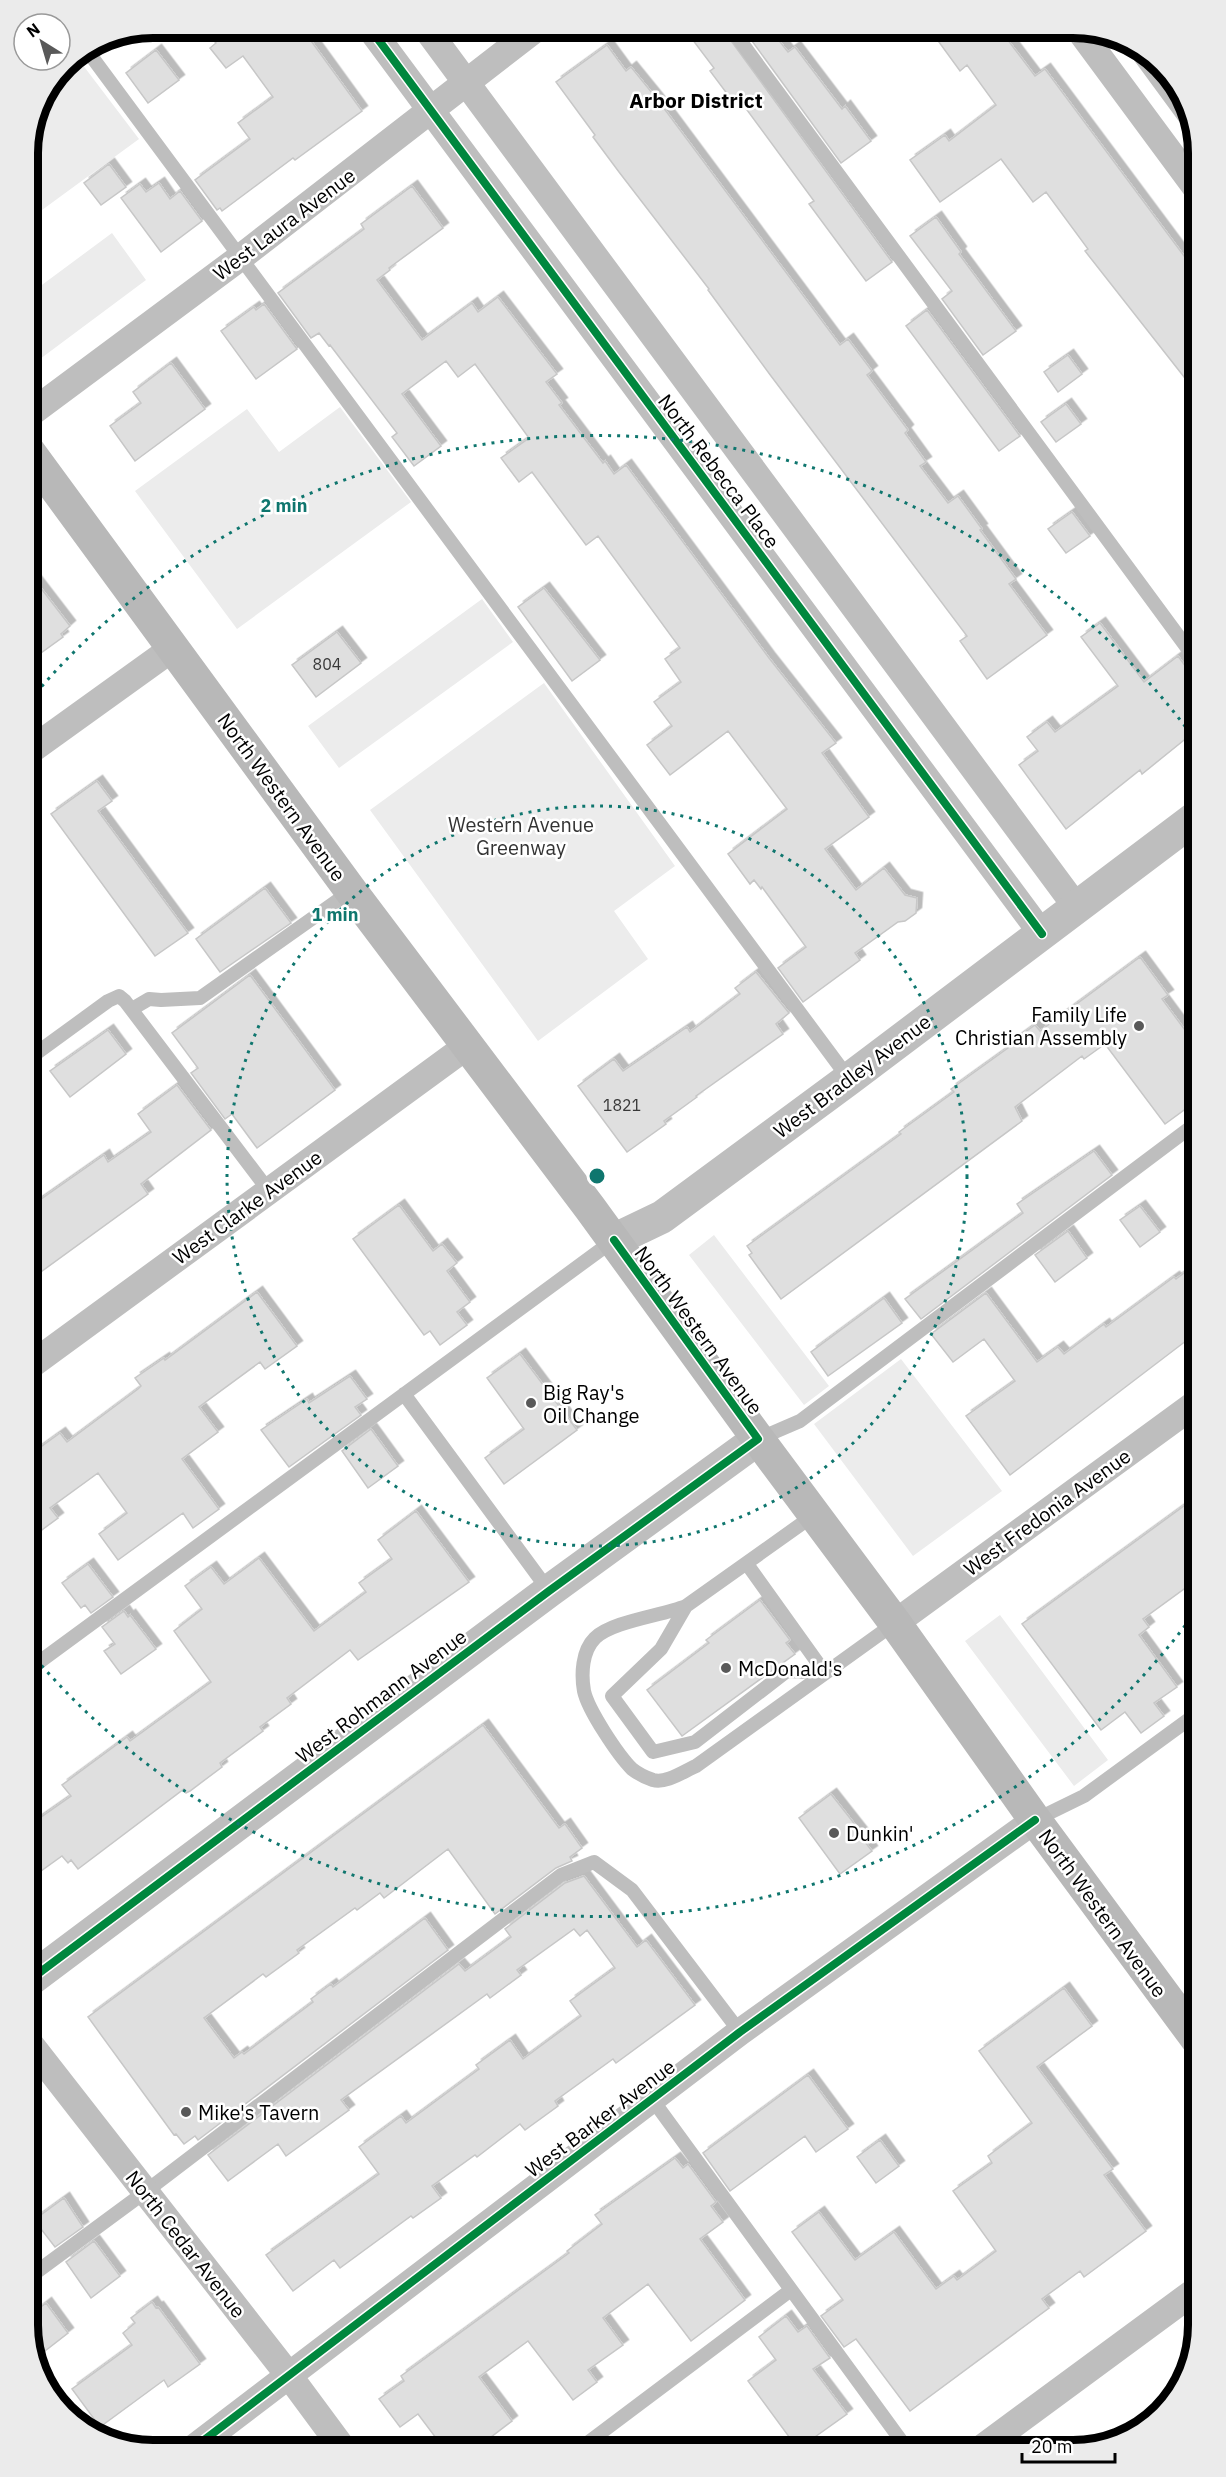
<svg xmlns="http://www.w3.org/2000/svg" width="1226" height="2477" font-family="'IBM Plex Sans',sans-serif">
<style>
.green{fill:#ececec}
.building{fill:#dfdfdf;stroke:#c7c7c7;stroke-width:1.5;filter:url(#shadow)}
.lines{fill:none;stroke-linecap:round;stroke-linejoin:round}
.service{stroke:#bebebe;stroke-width:14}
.minor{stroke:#bebebe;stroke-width:27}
.tertiary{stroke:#bebebe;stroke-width:33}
.secondary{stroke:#b8b8b8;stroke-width:33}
.cycleway-casing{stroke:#fff;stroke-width:11}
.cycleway{stroke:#00873e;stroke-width:8}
.ring{fill:none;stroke:#0f766e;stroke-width:3;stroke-dasharray:3 6}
.poi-dot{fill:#595959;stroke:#fff;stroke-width:2}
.labels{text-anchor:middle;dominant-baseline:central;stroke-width:5;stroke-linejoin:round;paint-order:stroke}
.number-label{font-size:16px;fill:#383838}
.street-label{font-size:20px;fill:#000;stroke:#fff}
.park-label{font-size:20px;fill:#333;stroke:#fff}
.poi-label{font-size:20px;fill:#000;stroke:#fff;text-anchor:start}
.neighbourhood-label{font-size:21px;font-weight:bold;fill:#000;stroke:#fff}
.rim{fill:none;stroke:#000;stroke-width:8}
.centre{fill:#0f766e;stroke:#fff;stroke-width:3}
.ring-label{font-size:18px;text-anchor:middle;font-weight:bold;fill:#0f766e;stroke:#fff;stroke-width:5;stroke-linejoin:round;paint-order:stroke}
</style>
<defs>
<filter id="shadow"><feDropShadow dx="5.5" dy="-5.5" stdDeviation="0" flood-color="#0004"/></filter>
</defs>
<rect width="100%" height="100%" fill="#fff"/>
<!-- green -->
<path class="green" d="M76,56L139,139L27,221C27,164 21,92 76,56Z
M112,233L146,280L40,359L27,341V296Z
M340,407L411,502L237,629L135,491L247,409L279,452Z
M482,599L513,642L339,768L308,726Z
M544,683L675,866L614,911L648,959L538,1041L370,810Z
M714,1235L829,1386L804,1405L689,1255Z
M901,1359L1002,1491L913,1556L814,1424Z
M1000,1615L1108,1760L1074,1786L965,1641Z"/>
<!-- building -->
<path class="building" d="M204,27H301L362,111L295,160L293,158L222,211L220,208L217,210L195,180L250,139L238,123L273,97L243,56L226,68L210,48L216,43Z
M683,27H721L892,262L866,281L809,204L814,201L736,95L731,99L710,71L714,68Z
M928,27H998L1035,76L1045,69L1199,276V396L1085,251L1088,249L1046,192L1033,202L1001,159L940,202L910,160L945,135L949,141L996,105L967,65L960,71Z
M769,28L788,52L795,47L842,109L845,106L871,141L841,163L752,41Z
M607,45L626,71L631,67L657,99L840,345L848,339L872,371L867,375L908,430L905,433L926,462L920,466L948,503L958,496L982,529L980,530L1016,579L1009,584L1047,635L987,679L960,641L967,636L771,376L708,290L709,289L619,172L593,137L595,135L556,82Z
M156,50L179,80L148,103L126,73Z
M109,164L126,187L101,205L84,183Z
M159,183L170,199L180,191L202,221L161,252L121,198L140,184L146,192Z
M412,186L443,228L389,268L390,270L377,280L422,340L472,303L478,312L498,297L557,374L546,382L562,403L559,405L603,463L605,461L614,474L626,465L769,658L836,743L822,753L869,817L825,849L856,890L884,868L905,895L917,898L916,913L905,921L898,922L855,953L860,960L803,1002L778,968L806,947L762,887L761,889L754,880L750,884L728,854L787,809L728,731L670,775L647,745L672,726L654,702L681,682L665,659L680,648L598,536L586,545L532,472L519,482L501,458L529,438L475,364L458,377L446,361L402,394L441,446L414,466L392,437L397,433L330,345L329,346L319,333L311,338L278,293L364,229L361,224Z
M936,217L961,252L959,254L1016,331L983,355L942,299L952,291L910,236Z
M264,304L297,349L256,379L221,331L254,307L256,310Z
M927,310L1020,436L999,451L906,326Z
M1068,355L1082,374L1058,392L1044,372Z
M171,363L205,409L135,461L110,426L141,403L133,392Z
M1066,404L1081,424L1056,442L1041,422Z
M1072,512L1090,536L1066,553L1048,529Z
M27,570L70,626L61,634L63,637L27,663Z
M544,588L600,660L572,681L518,607Z
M1100,623L1144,682L1178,656L1199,685V728L1142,774L1140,770L1066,829L1019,765L1038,751L1027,737L1047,722L1055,732L1118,686L1081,637Z
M337,632L361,663L316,697L292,665Z
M97,781L112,801L98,811L188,933L155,956L51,814Z
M265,888L291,923L220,972L196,939Z
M1140,957L1168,995L1162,999L1199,1049V1099L1165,1124L1105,1044L1084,1059L1082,1056L1015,1107L1022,1121L781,1299L749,1255L752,1253L747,1246L901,1134L899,1132L954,1092L951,1089L1008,1048L1006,1046L1035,1025L1040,1031Z
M756,972L789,1013L776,1024L783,1034L696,1096L697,1097L664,1121L666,1124L627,1152L578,1086L614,1059L623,1071L687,1027L690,1032L740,994L735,988Z
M250,975L335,1090L257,1148L232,1114L225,1119L191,1073L198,1068L172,1033Z
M108,1030L126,1054L70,1097L50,1071Z
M177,1085L211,1130L141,1184L148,1194L27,1282V1209L104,1155L108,1162L151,1132L138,1114Z
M1094,1151L1112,1175L921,1319L905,1299L1023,1213L1017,1204Z
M399,1205L433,1251L442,1244L457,1263L447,1271L470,1302L457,1312L467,1325L440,1345L430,1331L424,1335L353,1239Z
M1140,1206L1160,1232L1140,1247L1120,1220Z
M1068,1231L1087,1258L1055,1282L1035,1255Z
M1188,1270L1199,1286V1331L1010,1475L966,1416L1015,1381L984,1339L953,1362L931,1334L986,1293L1037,1362L1058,1347L1064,1354L1104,1324L1106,1327L1174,1277L1176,1279Z
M257,1292L297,1346L265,1369L260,1362L199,1407L218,1432L182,1459L219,1509L193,1528L183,1513L118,1560L99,1534L127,1513L98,1473L50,1508L58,1518L27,1541V1457L60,1433L67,1442L138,1389L141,1386L135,1378L164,1358L165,1360Z
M884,1298L902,1323L828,1376L811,1352Z
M520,1354L577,1430L504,1484L485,1458L524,1429L487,1378Z
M350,1376L367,1399L355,1407L361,1415L289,1467L261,1430L307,1399L309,1403Z
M371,1429L398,1466L368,1488L342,1451Z
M1199,1495V1578L1143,1619L1149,1627L1139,1635L1177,1687L1154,1703L1164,1716L1141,1733L1125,1712L1101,1730L1022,1624Z
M416,1511L469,1582L358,1660L350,1650L287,1698L291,1704L260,1727L263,1731L220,1763L222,1767L190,1791L186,1793L184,1789L78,1869L71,1860L68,1863L62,1856L27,1881V1827L71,1796L62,1785L127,1737L130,1741L211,1682L174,1631L202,1609L185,1586L211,1567L224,1584L259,1558L314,1631L366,1592L359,1583L392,1559L378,1540Z
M88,1564L113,1597L91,1613L85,1605L81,1608L62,1583Z
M760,1600L790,1640L786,1643L795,1654L682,1736L647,1690L709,1643L706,1640Z
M124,1611L128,1617L130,1615L156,1649L121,1674L104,1651L115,1644L102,1627Z
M483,1725L559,1828L565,1824L582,1848L570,1857L572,1861L556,1868L495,1914L448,1849L384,1898L380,1893L357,1910L355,1908L297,1950L299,1953L266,1977L263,1974L204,2018L234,2058L242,2052L244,2054L313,2002L311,1999L331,1984L333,1987L425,1918L448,1950L198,2140L195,2136L184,2144L176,2134L174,2135L88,2017Z
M831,1794L864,1836L862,1838L872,1851L840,1874L799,1818Z
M584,1876L637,1947L646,1940L695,2005L616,2063L613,2059L555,2101L558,2106L525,2130L520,2124L477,2157L475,2155L432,2186L441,2198L413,2218L411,2216L340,2268L334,2260L293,2291L266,2255L379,2174L359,2147L401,2116L406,2123L479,2069L476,2065L510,2040L523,2059L581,2016L570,2001L615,1968L587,1930L580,1936L574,1929L517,1970L521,1975L490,1998L487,1994L341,2100L349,2110L286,2156L278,2144L228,2181L208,2155L459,1964L465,1971L511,1937L505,1929L565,1883Z
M1064,1988L1092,2026L1037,2067L1113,2169L1104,2175L1146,2231L1084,2277L1080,2271L1042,2299L1049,2308L910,2411L856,2339L844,2347L821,2316L843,2300L792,2232L819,2212L855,2260L894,2232L936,2289L954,2276L957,2280L996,2251L953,2191L992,2163L988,2156L1032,2123L979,2051Z
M808,2075L848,2129L816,2152L805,2136L730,2191L703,2153Z
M880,2140L899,2166L876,2183L857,2157Z
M675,2158L683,2168L688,2164L716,2202L711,2206L723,2222L700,2239L745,2300L691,2341L648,2284L603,2318L623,2345L588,2370L597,2382L573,2400L528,2341L479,2377L512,2421L474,2450H445L418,2414L400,2427L379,2399L404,2381L401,2376L569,2253L567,2251L602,2224L595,2215Z
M64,2198L83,2227L55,2247L34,2220Z
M94,2241L120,2276L91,2298L66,2262Z
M152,2302L156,2308L158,2307L200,2364L168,2387L164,2380L100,2427L72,2389L132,2345L123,2333L135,2323L131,2318Z
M46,2303L68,2333L45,2351L28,2328L27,2318Z
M786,2316L798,2332L807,2326L830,2358L813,2369L847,2414L798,2449L748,2381L776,2360L759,2337Z"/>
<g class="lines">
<!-- service -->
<path class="service" d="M730,27L1199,664
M86,49L849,1079
M132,1009L149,999L161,1000L200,998L351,891
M27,1060L108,1001L119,996L125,1001L269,1191
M404,1394L549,1591
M758,1439L800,1421L1199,1121
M814,1515L686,1606C661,1616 613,1621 595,1638C582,1651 581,1674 584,1691C588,1710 618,1755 632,1769C637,1773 647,1778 653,1780C666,1784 684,1771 696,1766L895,1623
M747,1564L825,1673
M686,1606L661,1649L612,1696L653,1752L695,1742L787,1671L825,1673
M27,1671L614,1240
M1035,1820L1084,1796L1199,1712
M652,2099L908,2450
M27,2279L145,2192L561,1875L594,1862L632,1890L740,2032
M578,2450L791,2290"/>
<!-- minor -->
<path class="minor" d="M369,27L1042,934
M425,27L1077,908
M1077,27L1199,192
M1144,51L1191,115
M27,416L241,257L538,27
M27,753L173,648
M27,1368L467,1046
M895,1623L1199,1401
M27,2040L290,2377L344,2450
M191,2450L740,2032L1035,1820
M979,2450L1199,2288"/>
<!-- tertiary -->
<path class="tertiary" d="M614,1240L662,1217L849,1079L1199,815
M27,1982L549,1591L758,1439"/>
<!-- secondary -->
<path class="secondary" d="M27,449L351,891L590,1208L758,1439L895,1623L1035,1820L1199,2042"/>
<defs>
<path id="cycleway" d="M369,27L1042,934
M27,1982L549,1591L758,1439L614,1240
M191,2450L740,2032L1035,1820"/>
</defs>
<!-- cycleway casing -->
<use href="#cycleway" class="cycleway-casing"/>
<!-- cycleway -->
<use href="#cycleway" class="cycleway"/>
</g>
<!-- distance rings -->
<g class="ring">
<circle cx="597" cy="1176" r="370"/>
<path d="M1196 1611A740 740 0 0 1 30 1652M30 700A740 740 0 0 1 1196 741"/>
</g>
<!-- markers -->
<g class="poi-dot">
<circle cx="1139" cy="1026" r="6"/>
<circle cx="531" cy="1403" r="6"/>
<circle cx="726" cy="1668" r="6"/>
<circle cx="834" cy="1833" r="6"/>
<circle cx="186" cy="2112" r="6"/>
</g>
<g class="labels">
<!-- number labels -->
<g class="number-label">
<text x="327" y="664">804</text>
<text x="622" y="1105">1821</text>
</g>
<!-- street labels -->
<g class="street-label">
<text transform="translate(284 224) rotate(-37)">West Laura Avenue</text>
<text transform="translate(719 471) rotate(53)">North Rebecca Place</text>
<text transform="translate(282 797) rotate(54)">North Western Avenue</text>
<text transform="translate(852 1076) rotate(-37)">West Bradley Avenue</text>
<text transform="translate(247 1207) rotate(-36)">West Clarke Avenue</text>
<text transform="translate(699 1330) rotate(54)">North Western Avenue</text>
<text transform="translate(1047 1512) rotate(-36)">West Fredonia Avenue</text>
<text transform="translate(381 1696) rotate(-37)">West Rohmann Avenue</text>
<text transform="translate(1103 1913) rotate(54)">North Western Avenue</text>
<text transform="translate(600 2118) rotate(-37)">West Barker Avenue</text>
<text transform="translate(186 2244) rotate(52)">North Cedar Avenue</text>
</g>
<!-- park labels -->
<g class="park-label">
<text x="521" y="824">Western Avenue<tspan x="521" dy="23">Greenway</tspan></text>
</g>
<!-- poi labels -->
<g class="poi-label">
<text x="1127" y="1014" text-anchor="end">Family Life<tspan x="1127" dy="23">Christian Assembly</tspan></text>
<text x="543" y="1392">Big Ray's<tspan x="543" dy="23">Oil Change</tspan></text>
<text x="738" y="1668">McDonald's</text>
<text x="846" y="1833">Dunkin'</text>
<text x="198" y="2112">Mike's Tavern</text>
</g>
<!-- neighbourhood labels -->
<g class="neighbourhood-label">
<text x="696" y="100">Arbor District</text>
</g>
</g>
<!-- crop -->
<path d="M0 0H1226V2477H0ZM153 38H1073A115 115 0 0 1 1188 153V2325A115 115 0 0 1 1073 2440H153A115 115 0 0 1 38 2325V153A115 115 0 0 1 153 38Z" fill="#ebebeb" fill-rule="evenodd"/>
<path class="rim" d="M153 38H1073A115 115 0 0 1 1188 153V2325A115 115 0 0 1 1073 2440H153A115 115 0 0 1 38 2325V153A115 115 0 0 1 153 38Z"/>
<circle cx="597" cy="1176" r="9" class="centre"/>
<g class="ring-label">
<text x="284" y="512">2 min</text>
<text x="335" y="921">1 min</text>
</g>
<!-- north arrow -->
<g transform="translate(42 42) rotate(323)"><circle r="28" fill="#ffffff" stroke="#999999" stroke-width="1.5"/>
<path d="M0-4.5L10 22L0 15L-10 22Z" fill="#595959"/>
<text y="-9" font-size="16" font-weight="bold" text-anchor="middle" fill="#000000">N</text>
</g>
<!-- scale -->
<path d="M1022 2453v9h93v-9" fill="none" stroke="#000000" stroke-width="3"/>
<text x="1031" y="2453" font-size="18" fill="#000000" stroke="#ffffff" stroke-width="4.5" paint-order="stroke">20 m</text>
</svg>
